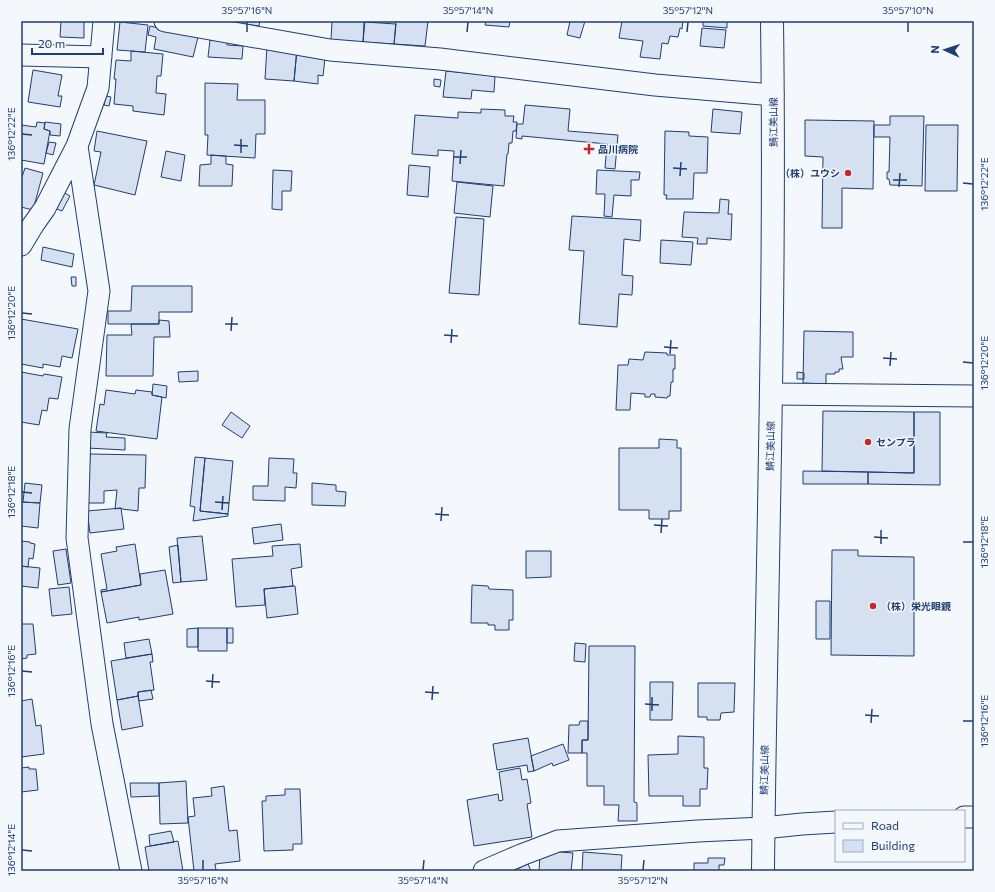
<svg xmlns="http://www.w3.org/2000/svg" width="995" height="892" font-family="Commissioner,'Noto Sans JP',sans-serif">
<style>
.building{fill:#d5e0f0;stroke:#1d3f73}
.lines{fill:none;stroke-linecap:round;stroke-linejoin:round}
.minor-casing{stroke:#1d3f73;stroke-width:23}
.primary-casing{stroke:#1d3f73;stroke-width:24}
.minor{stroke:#f4f7fb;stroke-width:21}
.primary{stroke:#f4f7fb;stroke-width:22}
.ticks{fill:none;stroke:#1d3f73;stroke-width:1.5}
.poi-dot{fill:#c62828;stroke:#f4f7fb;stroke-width:1.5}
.labels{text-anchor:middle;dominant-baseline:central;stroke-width:3;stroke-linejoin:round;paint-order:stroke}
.street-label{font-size:10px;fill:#1d3f73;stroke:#f4f7fb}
.poi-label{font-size:10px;font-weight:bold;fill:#1d3f73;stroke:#f4f7fb;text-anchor:start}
.neatline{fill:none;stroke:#1d3f73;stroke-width:1.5}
.ticks-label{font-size:10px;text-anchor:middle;fill:#1d3f73}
</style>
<rect width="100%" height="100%" fill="#f4f7fb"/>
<!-- building -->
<path class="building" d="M61,21H84V38L60,37Z
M237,21H260L259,26L237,23Z
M332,21H365L363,42L331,40Z
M396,21H428L425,46L394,44Z
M486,21H510L509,27L485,25Z
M570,21H585L580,38L567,35Z
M622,21H683L682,29L680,28L678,37L670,36L668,44L662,43L660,59L640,57L643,41L619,38Z
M703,21H727V28L703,26Z
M120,22L148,25L145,52L117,50Z
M364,22L396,24L394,44L363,42Z
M150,26L198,37L193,57L154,49L156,37L148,35Z
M702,28L726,30L724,48L700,46Z
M210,40L227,41V45L243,46L242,59L208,57Z
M267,46L297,49L294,81L265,79Z
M297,49L325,58L323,76L318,75V84L294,81Z
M131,51L163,54L161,76H157L156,93L166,94L164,115L133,111V106L114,104L116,79H114L116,60L131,61Z
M33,70L62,75L58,96H62L60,107L28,102Z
M446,71L495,76L494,92L472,90L471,99L443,97Z
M434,79L441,80L440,87L434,86Z
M205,83L238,84L237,100H265V134H256L255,158L207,155L208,135H205Z
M106,96L111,97L109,106L104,105Z
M525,105L570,109L568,131L618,135L615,169L605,168L607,144L522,136V139L516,138L517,124H523Z
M481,109L505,110V116H514L513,122H517L516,131H513L512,143H509L508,154H507L504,186L452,181L454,151L438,150V156L412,154L415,115L458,118V112L481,113Z
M713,109L742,112L740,134L711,132Z
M890,116H924L922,186L890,185L889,179H887V172H889L890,137H874V125H890Z
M805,120L874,121L873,189L842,188V228H822L823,157L805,156Z
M37,122L45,123L44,129L50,131L44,164L21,160V125L36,127Z
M45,122L61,124L60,136L50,135V131L44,129Z
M926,125H958L957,191H925Z
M97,131L147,141L135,195L94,185L101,152L94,151Z
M665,131L689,132V136L708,137L707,173H694L693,199H666L667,195H664Z
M49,142L56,143L53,155L46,153Z
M166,151L185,155L181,181L161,177Z
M211,155L226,156V164L233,165L232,186H199L200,165L211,164Z
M409,165L430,167L428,197L407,195Z
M25,168L43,173L33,210L21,207V177H22Z
M273,170L292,171L291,191H282V210L272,209Z
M597,170L640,172L639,180H631V196L614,195L612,217L604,216L605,194H596Z
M457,182L493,186L490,217L454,213Z
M63,192L70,196L62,211L54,208Z
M720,199L729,200L728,214H732L731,240L707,238V244H697L698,238L682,237L684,212L719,213Z
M572,216L641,220L640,241L624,239L622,275L633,276L632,295L619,294L617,327L579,324L584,251L569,250Z
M456,217L484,219L479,295L449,293Z
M661,240L693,242L691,265L660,263Z
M43,247L74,254L72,267L41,260Z
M71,277H76V286H72Z
M132,286H192V312H159V324H108V311H131Z
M21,319L78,329L72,358L62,356L60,367L43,364V368L21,364Z
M159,320L169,321L170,337H154L153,376H106L107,335H132L131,324H159Z
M804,331L853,332V357H841L843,369H839V372H835V374H826V384L803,383Z
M645,352L667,353V355H675V369H673V382H671L670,396H668L667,398L655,397V394H651L650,397H645V394L631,393L630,410H616L618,365H628L629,359L643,360Z
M198,371V381L179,382L178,372Z
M21,372L43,376L44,374L62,377L58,399L49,398L47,411L42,410L39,425L21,422Z
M797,372L804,373V379H797Z
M153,384L167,386L166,398L152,395Z
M106,390L135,394L136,390L152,392V395L162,397L157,439L96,431L100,404L104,405Z
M823,411L914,412V473L822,471Z
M231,412L250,426L242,438L222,425Z
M914,412H940V485L868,484V472L914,473Z
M88,432L107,433L106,437L125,438V450L87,448Z
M659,439L677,440V448H681V511H669V519H649V510H619V448H659Z
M90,454L146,455L145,488H139L138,511L122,509L121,508L115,509L117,490L104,491V503H87V476H89Z
M195,457L205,458L200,511L228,514V516L193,521L195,507L190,506Z
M205,458L233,461L228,514L200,511Z
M269,458L294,459L293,473H297L296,488L285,487V501L253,500V486H268Z
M803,471L868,472V484H803Z
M25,483L42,485L40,503L23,502Z
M312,483L336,485V491L346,492L345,506L312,505Z
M21,502L40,503L38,528L21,526Z
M121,508L124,529L90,533L87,511Z
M281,524L283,540L254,544L252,528Z
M202,536L207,580L181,582L177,538Z
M21,541L30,542V543L35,544L33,559L29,558L28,567L21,566Z
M135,544L141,585L101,592V590L107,589L101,554L117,551L116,547Z
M300,544L302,567L291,569L293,586L264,589L265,605L236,607L232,559L273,556L272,546Z
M178,545L181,582L173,583L169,547Z
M66,549L71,583L58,585L53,551Z
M832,550H858V556L914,557V656L831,655Z
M526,551H551V577L526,578Z
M21,566L40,568L38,588L21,586Z
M165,570L173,614L139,620V617L107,623L101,592L141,585L140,574Z
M472,585L488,586L489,589L513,590V620H509V630H495V625H488V623H471Z
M293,586H295L298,614L267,618L264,589Z
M69,587L72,614L52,616L49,589Z
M816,601H830V639H816Z
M21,624H33L36,654L27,655V658L21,659Z
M198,628V647H187V629Z
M198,628H227V651H198Z
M227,628H233V643H227Z
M149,639L152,654L126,658L124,643Z
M575,643L586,644L585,662L574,661Z
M589,646H635L634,802L637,803V821H618L619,805H604V786H587V753H582V740H588Z
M152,654L153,662H150L154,690L138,692V696L117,700L111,661Z
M650,682H673L672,720H650Z
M698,683H735L734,712L721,713L720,720H707V717H698Z
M151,690L153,699L139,701L138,692Z
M138,696L143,726L122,730L117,700Z
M32,699L36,726L41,725L44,754L21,757V701Z
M580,721H588V740H582V753H568L569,725H579Z
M678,736L704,737V768H708L707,789H700V806H683V796H649L648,755L678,754Z
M528,738L534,771L528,772L527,765L497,770L493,744Z
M563,744L569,760L553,766L552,763L534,771L531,756Z
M29,767V769H36L38,790L21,792V768Z
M520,768L522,780L527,779L531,803L527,804L532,837L474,846L467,800L498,794L499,801L503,800L499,772Z
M186,781L188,823L160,824L159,783Z
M130,783H159V796L131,797Z
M224,786L229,831L237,830L240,861L215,864L216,870L194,871L188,817L195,816L193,798L212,796L211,788Z
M285,789H300L302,844H293V850L264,851L262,801H266V796L285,795Z
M171,831L174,842L150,846L149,835Z
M178,841L183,871H149L145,847Z
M548,851L573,853L571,871H539L540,856L547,857Z
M583,852L622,855L621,871H582Z
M708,858H725L724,865H719V871H694V863H708Z
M528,864L531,871H513Z"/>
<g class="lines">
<defs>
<path id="minor" d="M165,21L330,50L440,59L655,85L773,95
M21,55L101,57
M77,146L99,291L80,429L77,538L102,724L131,871
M21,245L33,225L45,208L77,146L98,88L104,21
M771,394L974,396
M964,817H974
M484,871L521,855L558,841L698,831L763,828L802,824L836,822"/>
<path id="primary" d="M763,871C766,588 776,304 772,21"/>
</defs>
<!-- minor casing -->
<use href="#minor" class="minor-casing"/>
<!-- primary casing -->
<use href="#primary" class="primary-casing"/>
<!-- minor -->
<use href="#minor" class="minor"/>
<!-- primary -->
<use href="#primary" class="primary"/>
</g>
<!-- ticks -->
<path class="ticks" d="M247,32V22M467,32L468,22M687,32L688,22M908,32V22M22,134L32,135M234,145L248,146M241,153V139M454,157H467M460,164L461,150M673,168L687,169M680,176L681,162M893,180H907M963,183L973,184M899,187L900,173M22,313L32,314M225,324H238M231,331L232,317M444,335L458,336M451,343L452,329M664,347L678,348M670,354L671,340M883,358L897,359M963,362L973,363M890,366L891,352M22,492L32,493M215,502L229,503M222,510L223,496M435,514L449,515M441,521L442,507M654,525L668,526M661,533L662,519M874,537L888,538M963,542H973M881,544V530M22,671L32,672M206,681L220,682M212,688L213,674M425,692L439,693M432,700L433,686M645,704L659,705M652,711V697M865,715L879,716M963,721H973M871,723L872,709M22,850L32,851M203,870V860M423,870L424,860M643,870L644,860"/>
<!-- markers -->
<g class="poi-dot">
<path d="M587 143h4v4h4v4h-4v4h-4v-4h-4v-4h4z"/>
<circle cx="848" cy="173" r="4"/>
<circle cx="868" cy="442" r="4"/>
<circle cx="873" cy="606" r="4"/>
</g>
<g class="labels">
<!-- street labels -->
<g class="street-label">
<text transform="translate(773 122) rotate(-90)">鯖江美山線</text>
<text transform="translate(770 446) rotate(-89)">鯖江美山線</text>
<text transform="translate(764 770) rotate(-89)">鯖江美山線</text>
</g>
<!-- poi labels -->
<g class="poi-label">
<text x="598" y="149">品川病院</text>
<text x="840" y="173" text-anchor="end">（株）ユウシ</text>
<text x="876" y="442">センプラ</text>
<text x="881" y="606">（株）栄光眼鏡</text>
</g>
</g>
<!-- border -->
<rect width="995" height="892" fill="none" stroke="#f4f7fb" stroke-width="44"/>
<!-- legend -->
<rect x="835" y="810" width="130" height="52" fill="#f4f7fb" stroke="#9eadc5"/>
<rect x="843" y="823" width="20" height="6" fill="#f4f7fb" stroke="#9eadc5"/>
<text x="871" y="830" font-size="12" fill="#1d3f73">Road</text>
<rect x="843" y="840" width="20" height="12" fill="#d5e0f0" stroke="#9eadc5"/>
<text x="871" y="850" font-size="12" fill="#1d3f73">Building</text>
<!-- north arrow -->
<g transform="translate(945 50) rotate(273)" stroke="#f4f7fb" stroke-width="3" paint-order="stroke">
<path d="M0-3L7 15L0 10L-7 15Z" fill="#1d3f73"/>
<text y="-6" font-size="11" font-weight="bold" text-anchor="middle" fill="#1d3f73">N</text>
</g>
<!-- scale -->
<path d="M32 48v6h71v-6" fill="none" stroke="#1d3f73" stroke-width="2"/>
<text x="38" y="48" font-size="12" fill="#1d3f73" stroke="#f4f7fb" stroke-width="3" paint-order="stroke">20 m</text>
<rect x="22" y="22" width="951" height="848" class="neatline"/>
<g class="ticks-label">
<text x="247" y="14">35°57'16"N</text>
<text x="468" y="14">35°57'14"N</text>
<text x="688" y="14">35°57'12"N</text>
<text x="908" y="14">35°57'10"N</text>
<text transform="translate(11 134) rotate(-90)" y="4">136°12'22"E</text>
<text transform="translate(984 184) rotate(-90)" y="4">136°12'22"E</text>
<text transform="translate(11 313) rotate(-90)" y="4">136°12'20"E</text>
<text transform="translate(984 363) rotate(-90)" y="4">136°12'20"E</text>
<text transform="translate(11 492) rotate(-90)" y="4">136°12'18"E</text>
<text transform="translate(984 542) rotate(-90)" y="4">136°12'18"E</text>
<text transform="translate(11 671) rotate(-90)" y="4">136°12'16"E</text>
<text transform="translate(984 721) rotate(-90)" y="4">136°12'16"E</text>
<text transform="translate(11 850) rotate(-90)" y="4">136°12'14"E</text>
<text x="203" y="884">35°57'16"N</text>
<text x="423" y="884">35°57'14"N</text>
<text x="643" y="884">35°57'12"N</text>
</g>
</svg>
